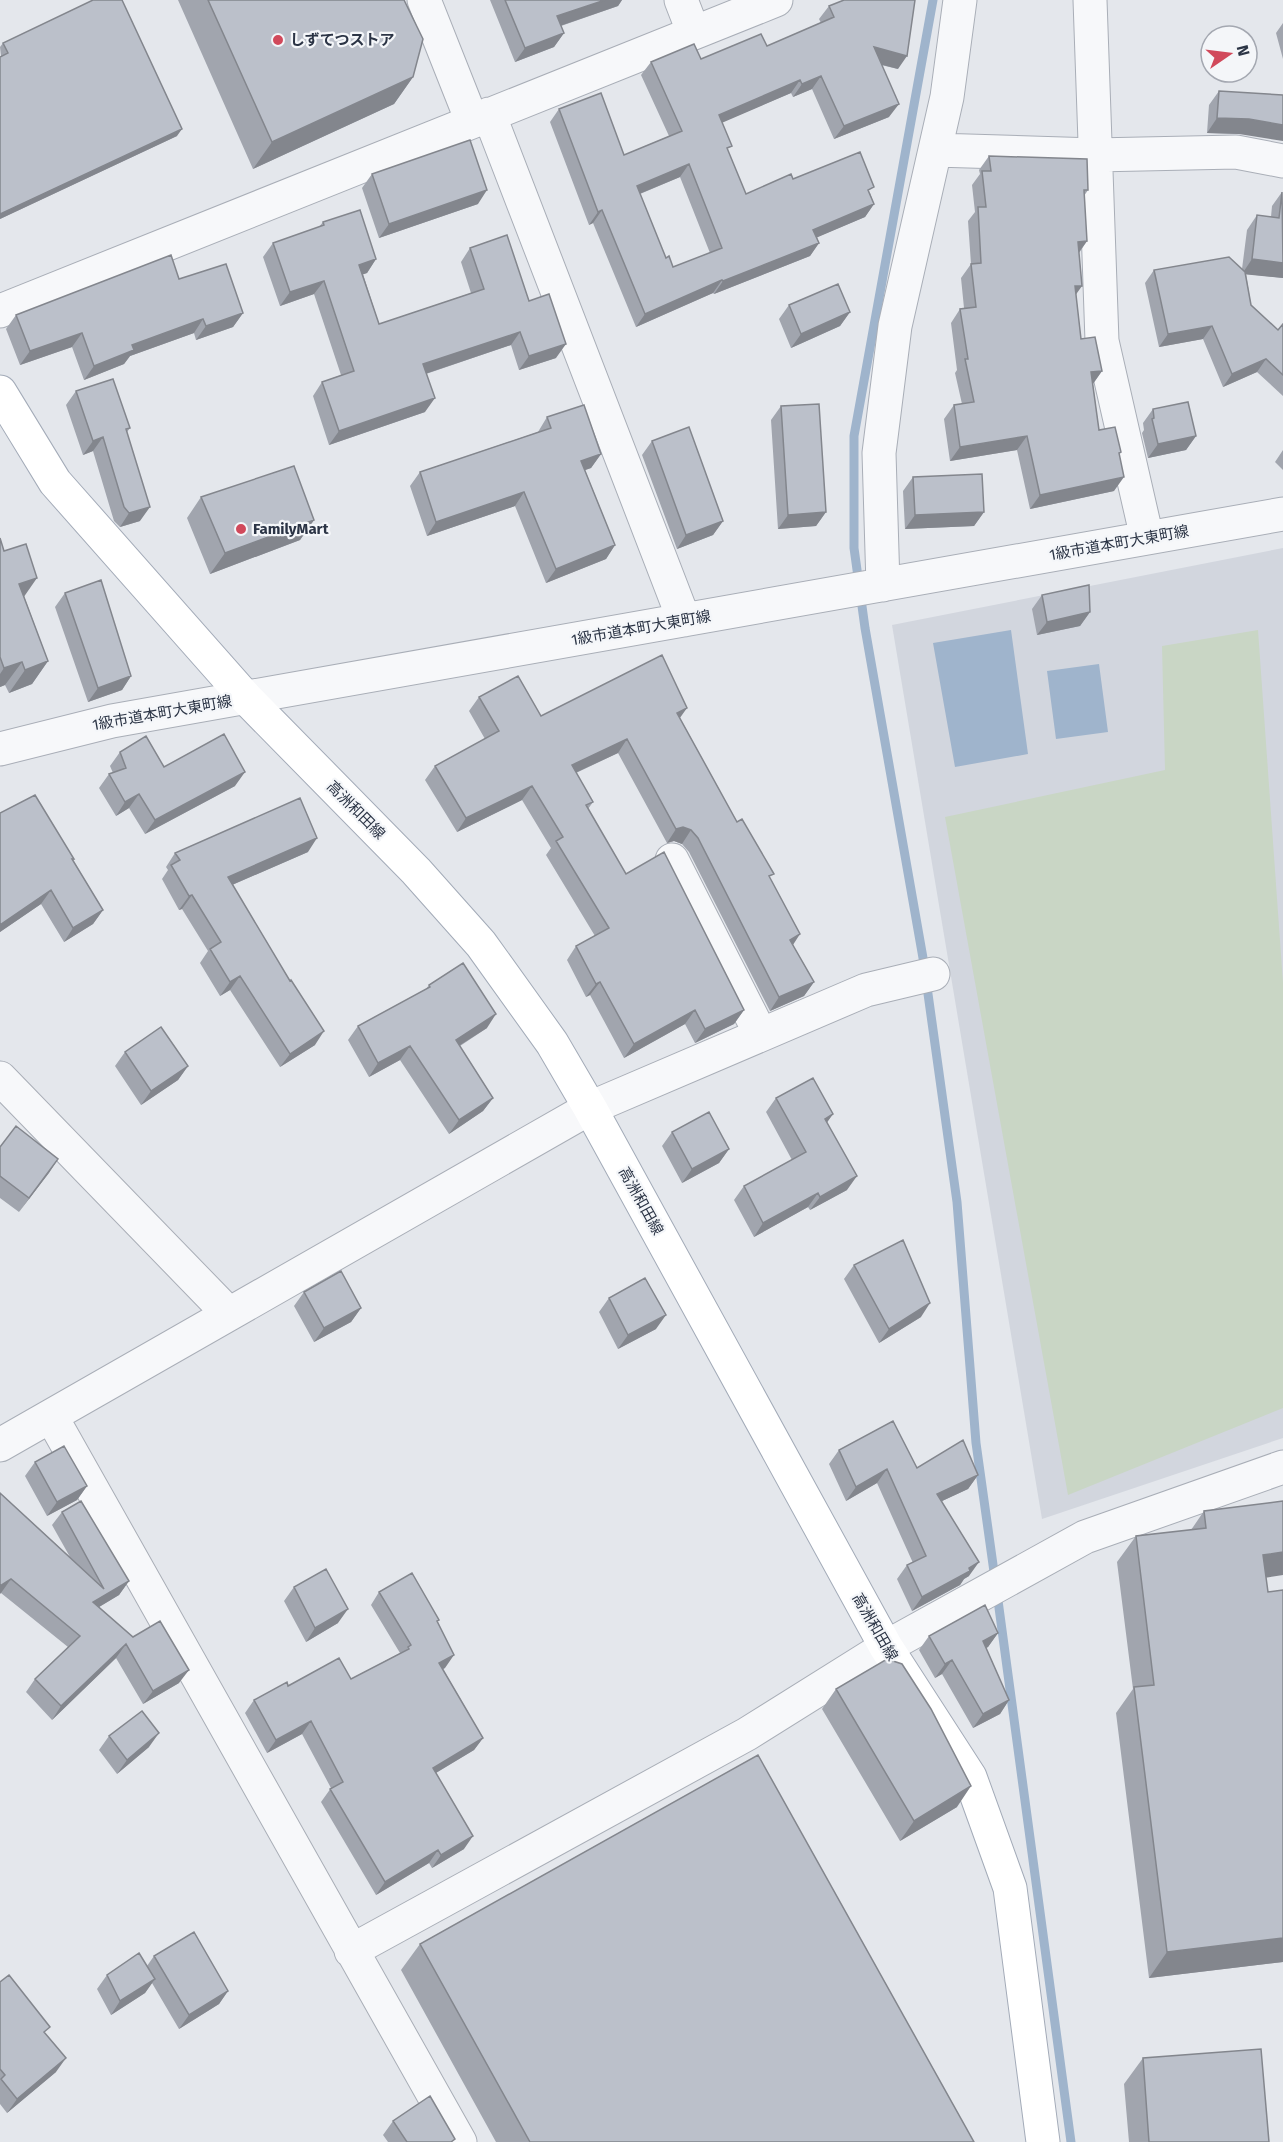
<svg xmlns="http://www.w3.org/2000/svg" width="1283" height="2142" font-family="'Fira Sans','Noto Sans JP',sans-serif">
<style>
.built{fill:#d2d6de}
.pitch{fill:#c9d6c5}
.water{fill:#9fb4cc}
.lines{fill:none;stroke-linecap:round;stroke-linejoin:round}
.stream{stroke:#9fb4cc;stroke-width:9}
.minor-casing{stroke:#a9aeb7;stroke-width:35}
.major-casing{stroke:#a3abb8;stroke-width:35}
.minor{stroke:#f7f8fa;stroke-width:33}
.major{stroke:#fff;stroke-width:33}
.wall{fill:#a1a5ae;fill-rule:evenodd}
.shaded-wall{fill:#83868d}
.building{fill:#bbc0ca;stroke:#83868d;stroke-width:1.5;fill-rule:evenodd}
.poi-dot{fill:#d1495b;stroke:#f4f6f9;stroke-width:2}
.labels{text-anchor:middle;dominant-baseline:central;stroke-width:4.5;stroke-linejoin:round;paint-order:stroke}
.poi-label{font-size:15px;font-weight:bold;fill:#2b3445;stroke:#f4f6f9;text-anchor:start}
.street-label{font-size:15px;fill:#2b3445;stroke:#f4f6f9}
</style>
<rect width="100%" height="100%" fill="#e4e7ec"/>
<!-- built -->
<path class="built" d="M1283,548V1438L1042,1519L892,625Z"/>
<!-- pitch -->
<path class="pitch" d="M1258,630L1283,983V1408L1068,1495L945,817L1165,770L1162,646Z"/>
<!-- water -->
<path class="water" d="M1011,630L1028,754L955,767L933,643Z
M1099,664L1108,732L1056,739L1047,671Z"/>
<g class="lines">
<!-- stream -->
<path class="stream" d="M933,0L854,436V548L865,628L923,958L957,1202L976,1443L995,1579
M997,1593L1071,2142"/>
<defs>
<path id="minor" d="M424,0L472,121
M681,0L693,31
M1090,0L1102,341L1147,538
M489,114L684,620
M935,150L1095,155L1236,152L1283,161
M0,311L776,0
M883,585L879,453L895,326L947,97L960,0
M0,749L112,721L1283,514
M672,860L761,1035
M0,1078L228,1313
M51,1416L460,2142
M0,1445L590,1108L866,990L933,974
M351,1951L747,1734L886,1647L1085,1537L1283,1467"/>
<path id="major" d="M0,392L55,482L246,698L416,871L481,944L552,1043L590,1108L886,1647L970,1777L1010,1888L1043,2142"/>
</defs>
<!-- minor casing -->
<use href="#minor" class="minor-casing"/>
<!-- major casing -->
<use href="#major" class="major-casing"/>
<!-- minor -->
<use href="#minor" class="minor"/>
<!-- major -->
<use href="#major" class="major"/>
</g>
<!-- wall -->
<path class="wall" d="M178,0H404L413,77L394,104L253,169Z
M490,0H622L618,6L561,26L564,33L554,47L515,62Z
M829,6L898,69L881,65L889,117L834,139L812,89L793,97L791,93L722,122L728,151L746,194L793,179L870,193L874,204L865,217L817,237L819,243L810,256L714,294L713,293L636,327L593,223L589,225L550,122L559,109L624,155L669,136L641,75L651,62L701,59L767,46L821,23L819,19ZM680,177L710,253L673,267L666,258L640,194Z
M1283,23V59L1276,33Z
M3,43L177,136L0,219V57L1,56L0,47Z
M1219,91L1239,134L1207,133L1209,105Z
M989,156L1088,190L1084,196L1087,241L1079,253L1076,294L1081,339L1102,371L1093,384L1099,430L1121,452L1119,455L1114,491L1030,509L1017,450L950,461L944,419L954,405L962,404L955,373L957,370L951,323L960,309L964,308L961,278L971,264L968,221L975,212L972,185L980,174L979,170Z
M372,174L478,204L379,238L362,188Z
M1282,192L1283,278L1246,274L1251,305L1278,330L1283,324V396L1257,372L1223,387L1203,339L1159,347L1145,283L1154,270L1242,269L1247,230L1257,215L1271,217L1272,206Z
M323,222L376,259L367,273L363,274L379,324L471,293L461,262L470,248L529,301L556,358L519,370L511,345L426,374L425,412L329,445L313,396L322,382L341,375L314,294L280,306L263,257L273,243L319,227Z
M179,279L243,313L233,327L196,340L194,333L130,356L124,364L84,380L72,347L20,365L6,329L16,315Z
M789,305L850,312L840,326L791,348L779,319Z
M76,391L130,428L127,432L140,521L120,527L114,521L93,451L83,455L66,405Z
M781,406L826,512L816,526L778,529L771,420Z
M1153,409L1196,436L1186,450L1148,458L1142,433L1144,430L1143,423Z
M547,417L601,454L591,468L585,470L615,545L606,559L546,583L515,506L427,536L410,486L420,472L538,432Z
M652,441L723,521L713,535L677,549L642,455Z
M1283,450V470L1275,462Z
M913,477L984,512L974,526L905,529L903,491Z
M201,497L314,520L300,540L210,574L187,518Z
M0,538L4,551L24,596L48,661L32,684L9,693L5,685L0,687Z
M65,593L131,676L122,690L88,702L55,607Z
M1042,595L1090,612L1080,626L1037,635L1032,609Z
M479,697L541,716L680,718L737,822L770,878L793,945L814,982L804,996L770,1011L689,852L682,844L674,841L667,843L618,753L576,773L593,802L588,809L626,874L744,1010L734,1024L695,1043L685,1024L624,1058L590,995L586,997L567,960L576,946L595,936L546,855L551,848L522,800L457,832L425,780L435,766L485,739L469,711Z
M120,752L164,767L235,786L145,834L129,808L116,816L99,788L109,774L113,773L110,766Z
M0,813L74,859L73,860L103,910L93,924L64,942L41,904L0,932Z
M308,852L232,885L315,1045L280,1067L230,990L220,996L200,963L208,951L182,909L179,910L162,879L168,870L166,867L175,853Z
M429,985L487,1028L460,1046L493,1098L483,1111L449,1134L400,1060L369,1077L348,1040L358,1026L426,989Z
M125,1052L188,1066L178,1080L141,1105L115,1066Z
M776,1098L833,1114L827,1122L847,1190L810,1210L808,1207L754,1237L734,1200L744,1186L792,1160L766,1112Z
M672,1132L729,1149L719,1163L682,1183L662,1146Z
M0,1147L58,1159L19,1212L0,1198Z
M854,1265L921,1317L879,1343L844,1279Z
M304,1292L361,1308L351,1322L314,1342L294,1306Z
M609,1298L656,1329L618,1349L599,1312Z
M839,1450L917,1468L978,1475L968,1489L942,1501L969,1576L964,1579L960,1585L912,1611L897,1579L907,1565L913,1563L877,1483L846,1501L829,1464Z
M35,1462L87,1486L77,1500L47,1516L25,1476Z
M0,1493L70,1557L52,1525L62,1512L129,1581L119,1595L99,1607L179,1683L143,1704L116,1658L52,1720L26,1692L35,1679L68,1647L1,1593Z
M1204,1511L1266,1578L1268,1592L1283,1590V1962L1149,1978L1116,1713L1133,1689L1117,1562L1136,1536L1191,1530Z
M294,1587L338,1623L306,1642L284,1601Z
M379,1592L437,1623L445,1668L443,1669L483,1738L474,1750L436,1773L464,1849L432,1868L429,1863L376,1895L321,1802L331,1788L302,1734L267,1753L245,1713L254,1700L288,1686L351,1679L400,1653L371,1605Z
M998,1633L988,1647L986,1648L1009,1700L1000,1714L973,1728L942,1674L935,1678L919,1650L929,1636Z
M836,1689L957,1807L900,1841L822,1709Z
M109,1736L149,1747L117,1774L99,1750Z
M420,1944L974,2142H496L401,1970Z
M154,1956L228,1991L219,2004L179,2029L152,1983L145,1993L111,2015L97,1989L107,1975L147,1966Z
M0,1982L45,2033L56,2072L7,2113L0,2104Z
M1143,2058L1269,2142H1129L1124,2084Z
M393,2121L453,2142H388L383,2135Z"/>
<!-- shaded-wall -->
<path class="shaded-wall" d="M605,0H622L618,6L548,30L557,16Z
M564,33L554,47L515,62L525,48Z
M874,47L907,56L898,69L864,60Z
M821,76L812,89L793,97L802,84Z
M413,77L394,104L253,169L272,142Z
M800,80L791,93L710,128L719,115Z
M899,104L889,117L834,139L844,126Z
M1217,118L1249,119L1283,125V141L1239,134L1207,133Z
M182,129L177,136L0,219V214Z
M689,164L680,177L627,199L637,186Z
M487,190L478,204L379,238L389,224Z
M874,204L865,217L804,243L813,230Z
M602,210L593,223L589,225L598,212Z
M1087,241L1077,255L1078,242Z
M819,243L810,256L714,294L723,281Z
M376,259L367,273L350,279L359,265Z
M1252,259L1283,263V278L1242,274Z
M722,280L713,293L636,327L645,314Z
M324,281L314,294L280,306L290,292Z
M1075,286H1082L1072,300Z
M850,312L840,326L791,348L801,334Z
M243,313L233,327L196,340L206,326Z
M203,319L194,333L130,356L124,364L84,380L94,366L132,345Z
M1212,326L1203,339L1159,347L1168,334Z
M520,332L511,345L413,378L423,364Z
M82,333L72,347L20,365L30,351Z
M566,344L556,358L519,370L529,356Z
M1266,359L1257,372L1223,387L1232,374Z
M1102,371L1092,385L1091,372Z
M435,398L425,412L329,445L339,431Z
M1027,436L1017,450L950,461L960,447Z
M1196,436L1186,450L1148,458L1158,444Z
M103,437L93,451L83,455L93,441Z
M601,454L591,468L571,475L581,461Z
M1124,477L1114,491L1030,509L1040,495Z
M524,492L515,506L427,536L436,522Z
M150,507L140,521L120,527L129,513Z
M826,512L816,526L778,529L788,515Z
M984,512L974,526L905,529L915,515Z
M314,520L300,540L210,574L225,553Z
M723,521L713,535L677,549L686,535Z
M615,545L606,559L546,583L556,569Z
M37,578L21,601L19,584Z
M1090,612L1080,626L1037,635L1047,622Z
M48,661L32,684L9,693L25,670Z
M22,662L5,685L0,687V674L4,668Z
M131,676L122,690L88,702L98,688Z
M687,708L677,722V713Z
M627,739L618,753L562,779L572,765Z
M245,772L235,786L145,834L155,820Z
M532,786L522,800L457,832L466,818Z
M139,794L129,808L116,816L125,802Z
M683,827L691,830L682,844L674,841L667,843L676,829Z
M317,838L308,852L218,891L228,877Z
M51,890L41,904L0,932V925Z
M192,895L182,909L179,910L189,896Z
M103,910L93,924L64,942L73,928Z
M800,934L791,948L790,940Z
M240,976L230,990L220,996L230,982Z
M600,982L590,995L586,997L596,984Z
M814,982L804,996L770,1011L779,997Z
M695,1010L685,1024L624,1058L634,1044Z
M744,1010L734,1024L695,1043L705,1029Z
M496,1014L487,1028L446,1054L456,1040Z
M324,1031L315,1045L280,1067L290,1054Z
M410,1046L400,1060L369,1077L378,1063Z
M188,1066L178,1080L141,1105L151,1091Z
M493,1098L483,1111L449,1134L459,1120Z
M833,1114L823,1128L825,1119Z
M729,1149L719,1163L682,1183L692,1169Z
M58,1159L49,1173L19,1212L29,1198Z
M857,1176L847,1190L810,1210L820,1197Z
M818,1193L808,1207L754,1237L763,1223Z
M930,1303L921,1317L879,1343L889,1329Z
M361,1308L351,1322L314,1342L324,1328Z
M666,1315L656,1329L618,1349L628,1335Z
M887,1469L877,1483L846,1501L856,1487Z
M978,1475L968,1489L927,1508L937,1494Z
M87,1486L77,1500L47,1516L57,1502Z
M1283,1552V1575L1245,1581L1263,1555Z
M979,1562L969,1576L964,1579L960,1585L912,1611L922,1597Z
M11,1579L1,1593L0,1594V1586Z
M129,1581L119,1595L84,1616L93,1602Z
M348,1609L338,1623L306,1642L315,1628Z
M998,1633L988,1647L973,1655L983,1641Z
M126,1644L116,1658L52,1720L61,1706Z
M454,1655L445,1668L430,1675L439,1663Z
M952,1660L942,1674L935,1678L945,1664Z
M189,1670L179,1683L143,1704L153,1691Z
M1009,1700L1000,1714L973,1728L983,1714Z
M311,1721L302,1734L267,1753L276,1740Z
M159,1733L149,1747L117,1774L127,1760Z
M483,1738L474,1750L424,1780L433,1768Z
M971,1786L957,1807L900,1841L914,1821Z
M473,1836L464,1849L432,1868L441,1855Z
M438,1850L429,1863L376,1895L385,1882Z
M1283,1938V1962L1149,1978L1167,1952Z
M155,1979L145,1993L111,2015L120,2001Z
M228,1991L219,2004L179,2029L189,2015Z
M66,2058L56,2072L7,2113L17,2099Z"/>
<!-- building -->
<path class="building" d="M93,0H122L182,129L0,214V57L8,53L3,43Z
M208,0H404L423,39L413,77L272,142Z
M505,0H605L557,16L564,33L525,48Z
M844,0H915L907,56L874,47L899,104L844,126L821,76L802,84L800,80L719,115L732,146L727,148L746,194L791,174L793,179L860,152L874,187L868,190L874,204L813,230L819,243L723,281L722,280L645,314L602,210L598,212L559,109L601,93L624,155L682,131L651,62L694,44L701,59L761,34L767,46L834,17L829,6ZM689,164L722,248L673,267L669,256L666,258L637,186Z
M1219,91L1283,95V125L1249,119L1217,118Z
M470,140L487,190L389,224L372,174Z
M989,156L1087,159L1088,190H1084L1087,241L1078,242L1082,286H1075L1081,339L1095,337L1102,371L1091,372L1099,430L1115,427L1121,452L1119,453L1124,477L1040,495L1027,436L960,447L954,405L974,402L965,359H968L960,309L976,307L971,264L981,263L978,207H986L982,171H991Z
M1282,192L1283,263L1252,259L1257,215L1279,218Z
M360,210L376,259L359,265L379,324L484,289L470,248L507,235L529,301L549,294L566,344L529,356L520,332L423,364L435,398L339,431L322,382L354,371L324,281L290,292L273,243L324,225L323,222Z
M171,255L179,279L226,264L243,313L206,326L203,319L132,345L134,350L94,366L82,333L30,351L16,315Z
M1229,257L1245,272L1251,305L1278,330L1283,324V375L1266,359L1232,374L1212,326L1168,334L1154,270Z
M838,284L850,312L801,334L789,305Z
M113,379L130,428L126,429L150,507L129,513L124,507L103,437L93,441L76,391Z
M1188,402L1196,436L1158,444L1152,419L1154,418L1153,409Z
M819,404L826,512L788,515L781,406Z
M584,405L601,454L581,461L615,545L556,569L524,492L436,522L420,472L551,428L547,417Z
M689,427L723,521L686,535L652,441Z
M294,466L314,520L225,553L201,497Z
M982,474L984,512L915,515L913,477Z
M0,538L4,551L26,544L37,578L19,584L48,661L25,670L22,662L4,668L0,657Z
M101,580L131,676L98,688L65,593Z
M1089,585L1090,612L1047,622L1042,595Z
M662,655L687,708L677,713L737,822L742,819L774,874L769,876L800,934L790,940L814,982L779,997L698,838L691,830L683,827L676,829L627,739L572,765L593,802L586,805L626,874L664,852L744,1010L705,1029L695,1010L634,1044L600,982L596,984L576,946L609,928L556,841L563,837L532,786L466,818L435,766L499,731L479,697L518,676L541,716Z
M224,734L245,772L155,820L139,794L125,802L109,774L126,768L120,752L146,736L164,767Z
M35,795L74,859H72L103,910L73,928L51,890L0,925V813Z
M300,798L317,838L228,877L290,981L291,980L324,1031L290,1054L240,976L230,982L210,949L221,942L192,895L189,896L171,865L180,860L175,853Z
M463,963L496,1014L456,1040L493,1098L459,1120L410,1046L378,1063L358,1026L430,987L429,985Z
M161,1027L188,1066L151,1091L125,1052Z
M813,1078L833,1114L825,1119L857,1176L820,1197L818,1193L763,1223L744,1186L806,1152L776,1098Z
M709,1112L729,1149L692,1169L672,1132Z
M16,1126L58,1159L29,1198L0,1176V1147Z
M903,1240L930,1303L889,1329L854,1265Z
M341,1271L361,1308L324,1328L304,1292Z
M645,1278L666,1315L628,1335L609,1298Z
M893,1421L917,1468L963,1440L978,1475L937,1494L979,1562L969,1568L970,1571L922,1597L907,1565L926,1556L887,1469L856,1487L839,1450Z
M64,1446L87,1486L57,1502L35,1462Z
M0,1493L104,1589L62,1512L81,1501L129,1581L93,1602L133,1637L160,1621L189,1670L153,1691L126,1644L61,1706L35,1679L80,1636L11,1579L0,1586Z
M1283,1501V1552L1263,1555L1268,1592L1283,1590V1938L1167,1952L1134,1687L1154,1685L1136,1536L1206,1528L1204,1511Z
M326,1569L348,1609L315,1628L294,1587Z
M412,1573L439,1620L437,1621L454,1655L439,1663L483,1738L433,1768L473,1836L441,1855L438,1850L385,1882L330,1789L343,1782L311,1721L276,1740L254,1700L287,1682L288,1686L339,1658L351,1679L409,1649L408,1647L411,1645L379,1592Z
M985,1605L998,1633L983,1641L1009,1700L983,1714L952,1660L945,1664L929,1636Z
M887,1659L902,1664L931,1709L971,1786L914,1821L836,1689Z
M142,1711L159,1733L127,1760L109,1736Z
M758,1755L974,2142H530L420,1944Z
M194,1932L228,1991L189,2015L154,1956Z
M139,1953L155,1979L120,2001L107,1975Z
M9,1975L50,2027L44,2032L66,2058L17,2099L1,2079L5,2075L0,2069V1982Z
M1261,2049L1269,2142H1149L1143,2058Z
M430,2096L455,2139L451,2142H407L393,2121Z"/>
<!-- markers -->
<g class="poi-dot">
<circle cx="278" cy="40" r="6"/>
<circle cx="241" cy="529" r="6"/>
</g>
<g class="labels">
<!-- poi labels -->
<g class="poi-label">
<text x="290" y="40">しずてつストア</text>
<text x="253" y="529">FamilyMart</text>
</g>
<!-- street labels -->
<g class="street-label">
<text transform="translate(1119 543) rotate(-10)">1級市道本町大東町線</text>
<text transform="translate(641 628) rotate(-10)">1級市道本町大東町線</text>
<text transform="translate(162 713) rotate(-10)">1級市道本町大東町線</text>
<text transform="translate(356 810) rotate(45)">高洲和田線</text>
<text transform="translate(641 1201) rotate(61)">高洲和田線</text>
<text transform="translate(875 1627) rotate(60)">高洲和田線</text>
</g>
</g>
<!-- north arrow -->
<g transform="translate(1229 54) rotate(76)"><circle r="28" fill="#f4f6f9" stroke="#a4a8b1" stroke-width="1.5"/>
<path d="M0-4.5L10 22L0 15L-10 22Z" fill="#d1495b"/>
<text y="-9" font-size="16" font-weight="bold" text-anchor="middle" fill="#2b3445">N</text>
</g>
</svg>
